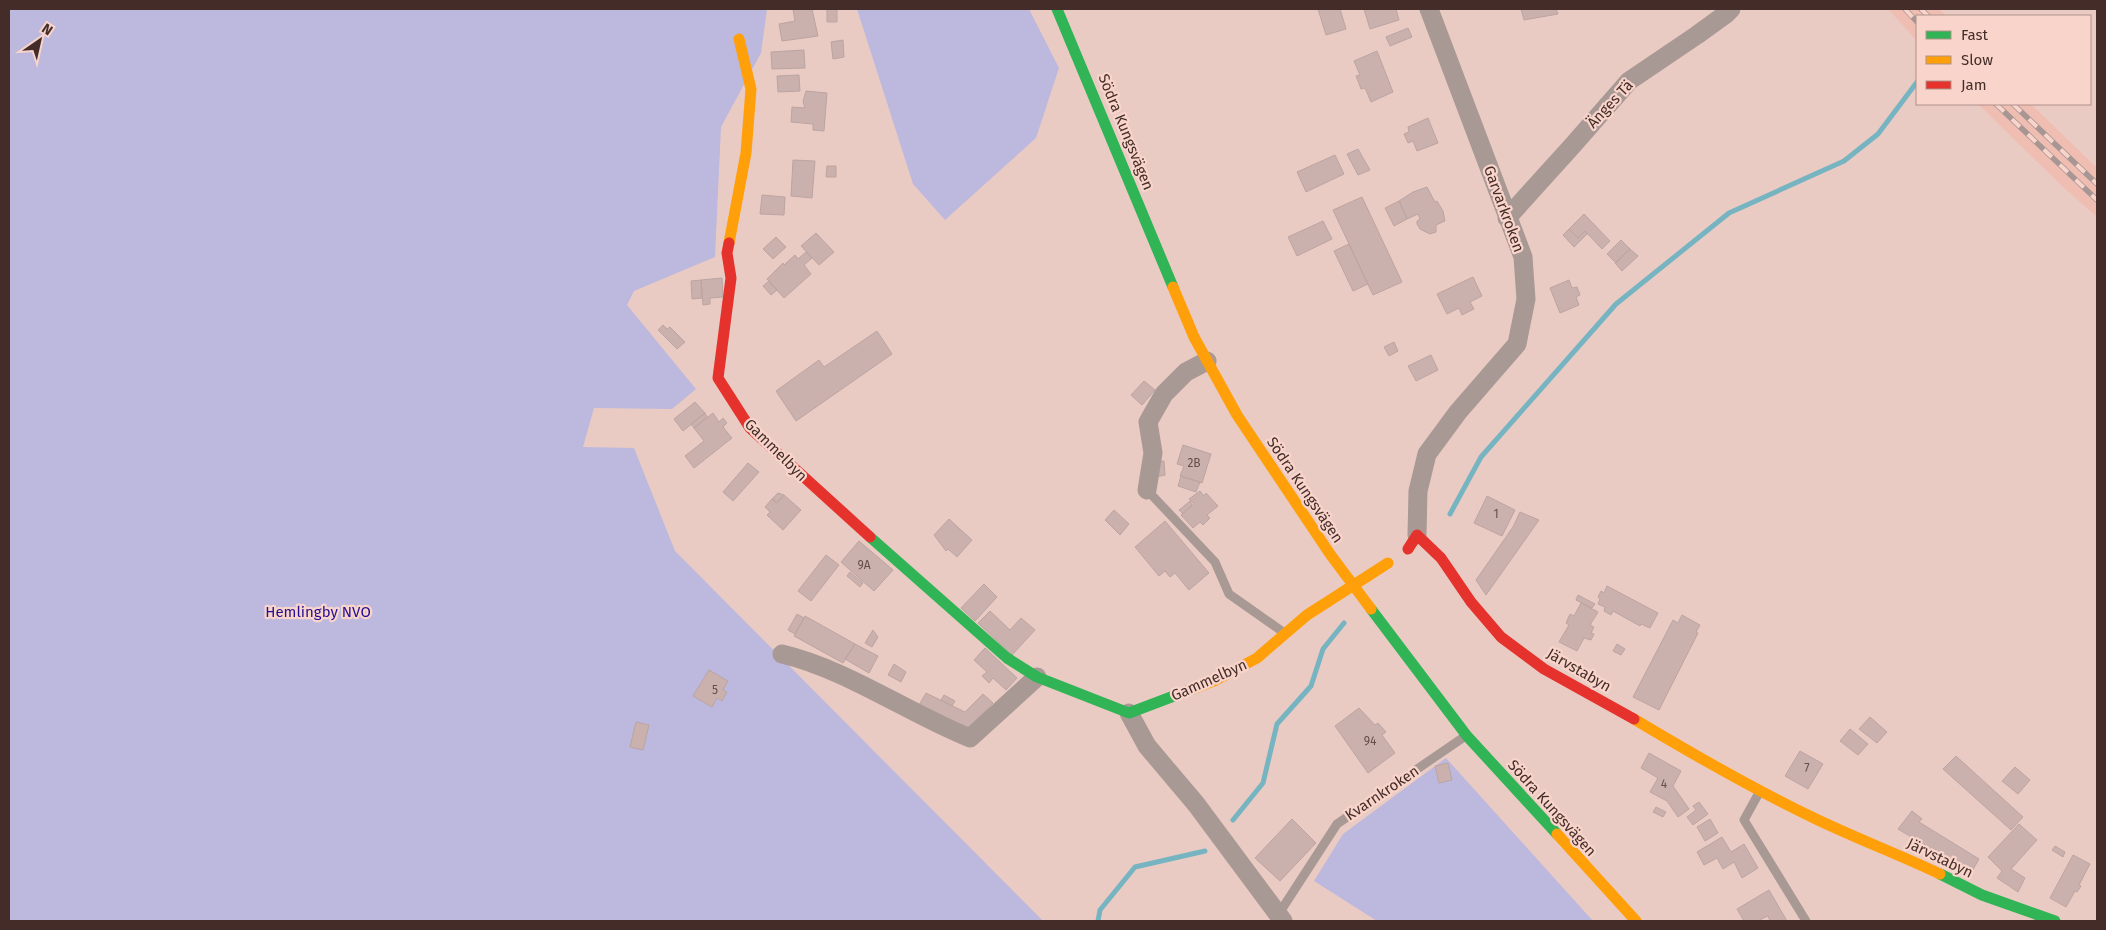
<svg xmlns="http://www.w3.org/2000/svg" width="2106" height="930" font-family="'Fira Sans',sans-serif">
<style>
.built{fill:#efbdb1}
.green{fill:#bdb8dd}
.lines{fill:none;stroke-linecap:round;stroke-linejoin:round}
.stream{stroke:#76b4c1;stroke-width:5}
.building{fill:#cab1ae;stroke:#bca4a1}
.lane{stroke:#a89995;stroke-width:9}
.street{stroke:#a89995;stroke-width:19}
.fast{stroke:#30b455;stroke-width:11}
.slow{stroke:#ff9f0a;stroke-width:11}
.jam{stroke:#e5322d;stroke-width:11}
.rail-casing{stroke:#a79693;stroke-width:5.5}
.rail{stroke:#f8d4cb;stroke-width:4;stroke-dasharray:11;stroke-linecap:butt}
.labels{text-anchor:middle;dominant-baseline:central;stroke-width:4.5;stroke-linejoin:round;paint-order:stroke}
.number-label{font-size:12px;fill:#664e4a}
.street-label{font-size:15px;fill:#442d28;stroke:#f8d4cb}
.park-label{font-size:15px;fill:#240f94;stroke:#f8d4cb}
</style>
<rect width="100%" height="100%" fill="#eacbc3"/>
<!-- built -->
<path class="built" d="M1888,9H1939L1946,16H1917V41Z
M1978,104H2031L2097,168V217L2062,186Z"/>
<!-- green -->
<path class="green" d="M9,9H767L761,53L721,127L715,257L634,291L627,305L696,389L672,409L594,408L583,447L634,448L675,551L1043,921H9Z
M857,9H1029L1059,68L1036,138L945,220L913,184Z
M1446,758L1593,921H1377L1314,881L1343,834Z"/>
<g class="lines">
<!-- stream -->
<path class="stream" d="M1450,514L1481,457L1616,304L1729,213L1844,161L1878,134L1917,82
M1233,820L1263,783L1277,724L1311,686L1323,649L1344,623
M1098,921L1100,910L1135,867L1205,851"/>
</g>
<!-- building -->
<path class="building" d="M793,9H812L818,36L782,41L779,24L795,21Z
M827,9H837V22H827Z
M1318,9H1340L1346,29L1326,35Z
M1364,9H1396L1399,20L1370,29Z
M1521,9H1556L1558,14L1524,20Z
M1408,28L1412,37L1390,46L1386,37Z
M843,40L844,57L833,59L831,42Z
M804,50L805,68L772,69L771,52Z
M1377,51L1393,92L1371,102L1365,88L1361,89L1356,76L1360,75L1354,61Z
M799,75L800,91L778,92L777,76Z
M806,91L827,93L824,131L813,130V124L791,122L792,107L805,108L803,101Z
M1428,118L1438,143L1417,151L1413,141L1408,143L1404,134L1409,132L1408,127Z
M1358,149L1370,170L1358,175L1347,154Z
M1335,155L1344,174L1306,192L1297,172Z
M793,160L815,161L812,198L791,196Z
M827,166H836V177H826Z
M1427,187L1435,202L1437,201L1443,211L1445,221L1436,225V232L1430,234L1420,229L1417,224V221L1420,219L1418,214L1407,219L1399,201L1413,192Z
M762,195L785,197L784,215L760,214Z
M1362,197L1402,282L1373,295L1333,210Z
M1399,201L1407,219L1394,226L1385,208Z
M1584,214L1610,241L1602,249L1585,231L1578,238L1569,229Z
M1323,221L1332,239L1297,256L1288,237Z
M1569,229L1578,238L1585,231L1587,234L1574,247L1563,235Z
M816,233L834,252L819,265L801,246Z
M776,237L786,247L773,259L763,249Z
M1621,240L1630,249L1616,263L1607,254Z
M1349,244L1368,284L1353,291L1334,251Z
M1630,249L1638,256L1622,271L1615,263Z
M806,252L812,258L804,265L811,274L784,298L767,279L783,263L784,265L795,255L798,259Z
M1473,277L1482,296L1470,302L1474,309L1462,315L1459,308L1447,314L1437,294Z
M722,278L723,297L710,298V304L703,305L701,280Z
M701,280L702,298L692,299L691,281Z
M1569,280L1572,288L1577,287L1580,295L1576,297L1579,305L1560,313L1550,288Z
M769,281L777,290L771,295L763,286Z
M663,325L667,329L670,327L685,342L677,349L658,330Z
M877,331L892,354L796,421L776,391L819,360L824,367Z
M1394,342L1398,351L1389,356L1384,347Z
M1431,355L1438,370L1416,381L1408,366Z
M1144,381L1155,390L1142,405L1131,395Z
M695,402L705,413L683,431L674,419Z
M705,413L707,417L694,428L691,424Z
M713,413L719,422L723,418L727,423L723,427L732,438L694,468L685,456L704,441L694,428Z
M1183,445L1211,454L1202,483L1180,476L1184,466L1177,464Z
M1164,461L1165,475L1156,477L1154,462Z
M748,463L759,472L733,501L723,492Z
M1181,476L1200,482L1196,492L1178,486Z
M1200,491L1204,496L1206,493L1218,506L1207,515L1210,518L1203,525L1200,522L1193,528L1181,515L1194,504L1189,499Z
M778,493L784,495L777,503L772,499Z
M784,495L801,510L783,530L767,515L770,512L765,507L772,499L777,503Z
M1487,496L1515,510L1502,536L1474,523Z
M1190,501L1192,505L1183,514L1179,510Z
M1114,510L1129,524L1120,535L1105,520Z
M1520,512L1539,520L1486,595L1476,580L1513,527Z
M949,519L972,540L957,557L948,549L946,551L934,535Z
M1165,521L1209,573L1189,590L1175,573L1170,577L1165,571L1159,576L1135,547Z
M859,541L893,570L874,591L841,562Z
M826,555L839,565L811,601L798,591Z
M850,572L863,583L860,587L847,576Z
M984,584L997,597L975,621L961,608Z
M1607,586L1658,613L1650,628L1641,624L1640,626L1613,611L1611,615L1604,611L1605,607L1598,604L1600,599L1598,597L1601,591L1604,593Z
M1578,595L1595,604L1592,608L1576,600Z
M1581,603L1598,612L1590,625L1594,627L1591,633L1594,634L1591,640L1584,638L1577,651L1559,642L1569,625L1566,623L1570,614L1574,616Z
M990,611L1010,630L1021,618L1035,630L1012,655L978,623Z
M797,614L804,618L795,634L788,630Z
M1682,615L1700,625L1696,632L1698,633L1659,710L1633,697L1673,620L1678,623Z
M805,616L855,644L843,663L794,636Z
M873,630L878,637L872,647L865,643Z
M855,644L878,656L869,673L845,659Z
M1617,644L1625,649L1621,655L1613,651Z
M985,648L1017,678L1006,690L993,678L989,683L982,676L987,672L974,660Z
M894,664L906,672L901,682L888,675Z
M709,670L728,681L723,690L727,692L722,701L717,698L712,707L693,696Z
M926,693L965,712L983,694L993,703L967,730L919,705Z
M944,695L955,701L952,706L941,700Z
M1359,708L1375,725L1378,723L1386,732L1382,735L1395,753L1368,773L1335,726Z
M1870,717L1887,732L1877,743L1859,729Z
M636,722L649,725L643,750L630,747Z
M1850,729L1868,744L1858,755L1840,741Z
M1800,751L1823,764L1808,789L1785,776Z
M1649,753L1681,771L1673,786L1689,809L1678,817L1667,801L1650,792L1658,778L1641,768Z
M1956,756L2023,817L2011,830L1943,769Z
M1448,763L1452,780L1439,783L1435,766Z
M2015,767L2030,780L2018,794L2002,781Z
M1699,802L1708,814L1693,825L1687,817L1696,810L1693,806Z
M1656,807L1666,812L1663,817L1653,812Z
M1912,811L1922,819L1919,822L1979,859L1971,873L1898,829Z
M1292,819L1316,843L1280,881L1255,858Z
M1710,819L1718,833L1705,841L1697,827Z
M2019,824L2037,840L2011,869L2025,878L2018,892L1997,878L2002,871L1988,857Z
M1722,837L1731,852L1744,844L1758,868L1742,878L1734,862L1723,869L1717,858L1704,865L1697,852Z
M2055,846L2065,852L2063,857L2052,850Z
M2073,855L2090,864L2079,885L2081,886L2077,892L2075,891L2066,907L2050,898Z
M1769,890L1787,921H1770L1768,916L1757,921H1744L1737,909Z"/>
<g class="lines">
<!-- lane -->
<path class="lane" d="M1147,490L1215,562L1229,594L1283,632
M1760,791L1744,820L1806,921
M1278,915L1337,824L1464,737"/>
<!-- street -->
<path class="street" d="M1507,218L1573,145L1629,81L1697,35L1726,14L1731,9
M1147,490L1153,453L1148,422L1164,394L1186,372L1207,361
M1417,535L1418,491L1427,454L1458,412L1517,344L1526,299L1523,257L1429,9
M782,654C846,669 908,713 970,738L1037,677
M1129,713L1147,746L1196,804L1283,921"/>
<!-- fast -->
<path class="fast" d="M1057,9L1173,287
M870,537L1007,658L1037,677L1129,713L1195,688
M1371,609L1467,736L1557,834
M1940,874L1982,895L2055,921"/>
<!-- slow -->
<path class="slow" d="M729,243L746,153L751,89L739,39
M1173,287L1194,337L1237,415L1330,554L1371,609
M1195,688L1216,680L1257,658L1307,615L1388,563
M1634,719C1694,755 1755,790 1818,820C1858,839 1900,855 1940,874
M1557,834L1636,921"/>
<!-- jam -->
<path class="jam" d="M729,243L727,253L731,278L718,378L750,428L870,537
M1408,549L1417,535L1441,558L1471,602L1501,637L1544,669L1634,719"/>
<defs>
<path id="rail" d="M1905,9L1917,22
M1921,9L1928,16
M1996,104L2097,200
M2013,104L2097,184"/>
</defs>
<!-- rail casing -->
<use href="#rail" class="rail-casing"/>
<!-- rail -->
<use href="#rail" class="rail"/>
</g>
<g class="labels">
<!-- number labels -->
<g class="number-label">
<text x="1194" y="463">2B</text>
<text x="1496" y="514">1</text>
<text x="864" y="565">9A</text>
<text x="715" y="690">5</text>
<text x="1370" y="741">94</text>
<text x="1807" y="768">7</text>
<text x="1664" y="784">4</text>
</g>
<!-- street labels -->
<g class="street-label">
<text transform="translate(1610 104) rotate(-47)">Änges Tä</text>
<text transform="translate(1126 132) rotate(68)">Södra Kungsvägen</text>
<text transform="translate(1504 209) rotate(70)">Garvarkroken</text>
<text transform="translate(776 450) rotate(45)">Gammelbyn</text>
<text transform="translate(1305 490) rotate(56)">Södra Kungsvägen</text>
<text transform="translate(1579 670) rotate(30)">Järvstabyn</text>
<text transform="translate(1209 680) rotate(-24)">Gammelbyn</text>
<text transform="translate(1382 793) rotate(-34)">Kvarnkroken</text>
<text transform="translate(1552 808) rotate(48)">Södra Kungsvägen</text>
<text transform="translate(1940 858) rotate(26)">Järvstabyn</text>
</g>
<!-- park labels -->
<g class="park-label">
<text x="318" y="612">Hemlingby NVO</text>
</g>
</g>
<!-- border -->
<rect width="2106" height="930" fill="none" stroke="#442d28" stroke-width="20"/>
<!-- legend -->
<rect x="1916" y="15" width="175" height="90" fill="#f8d4cb" stroke="#b0918a"/>
<rect x="1926" y="31" width="25" height="8" fill="#30b455" stroke="#b0918a"/>
<text x="1961" y="40" font-size="15" fill="#442d28">Fast</text>
<rect x="1926" y="56" width="25" height="8" fill="#ff9f0a" stroke="#b0918a"/>
<text x="1961" y="65" font-size="15" fill="#442d28">Slow</text>
<rect x="1926" y="81" width="25" height="8" fill="#e5322d" stroke="#b0918a"/>
<text x="1961" y="90" font-size="15" fill="#442d28">Jam</text>
<!-- north arrow -->
<g transform="translate(40 40) rotate(34)" stroke="#f8d4cb" stroke-width="4" paint-order="stroke">
<path d="M0-4L9 19L0 12L-9 19Z" fill="#442d28"/>
<text y="-8" font-size="14" font-weight="bold" text-anchor="middle" fill="#442d28">N</text>
</g>
</svg>
